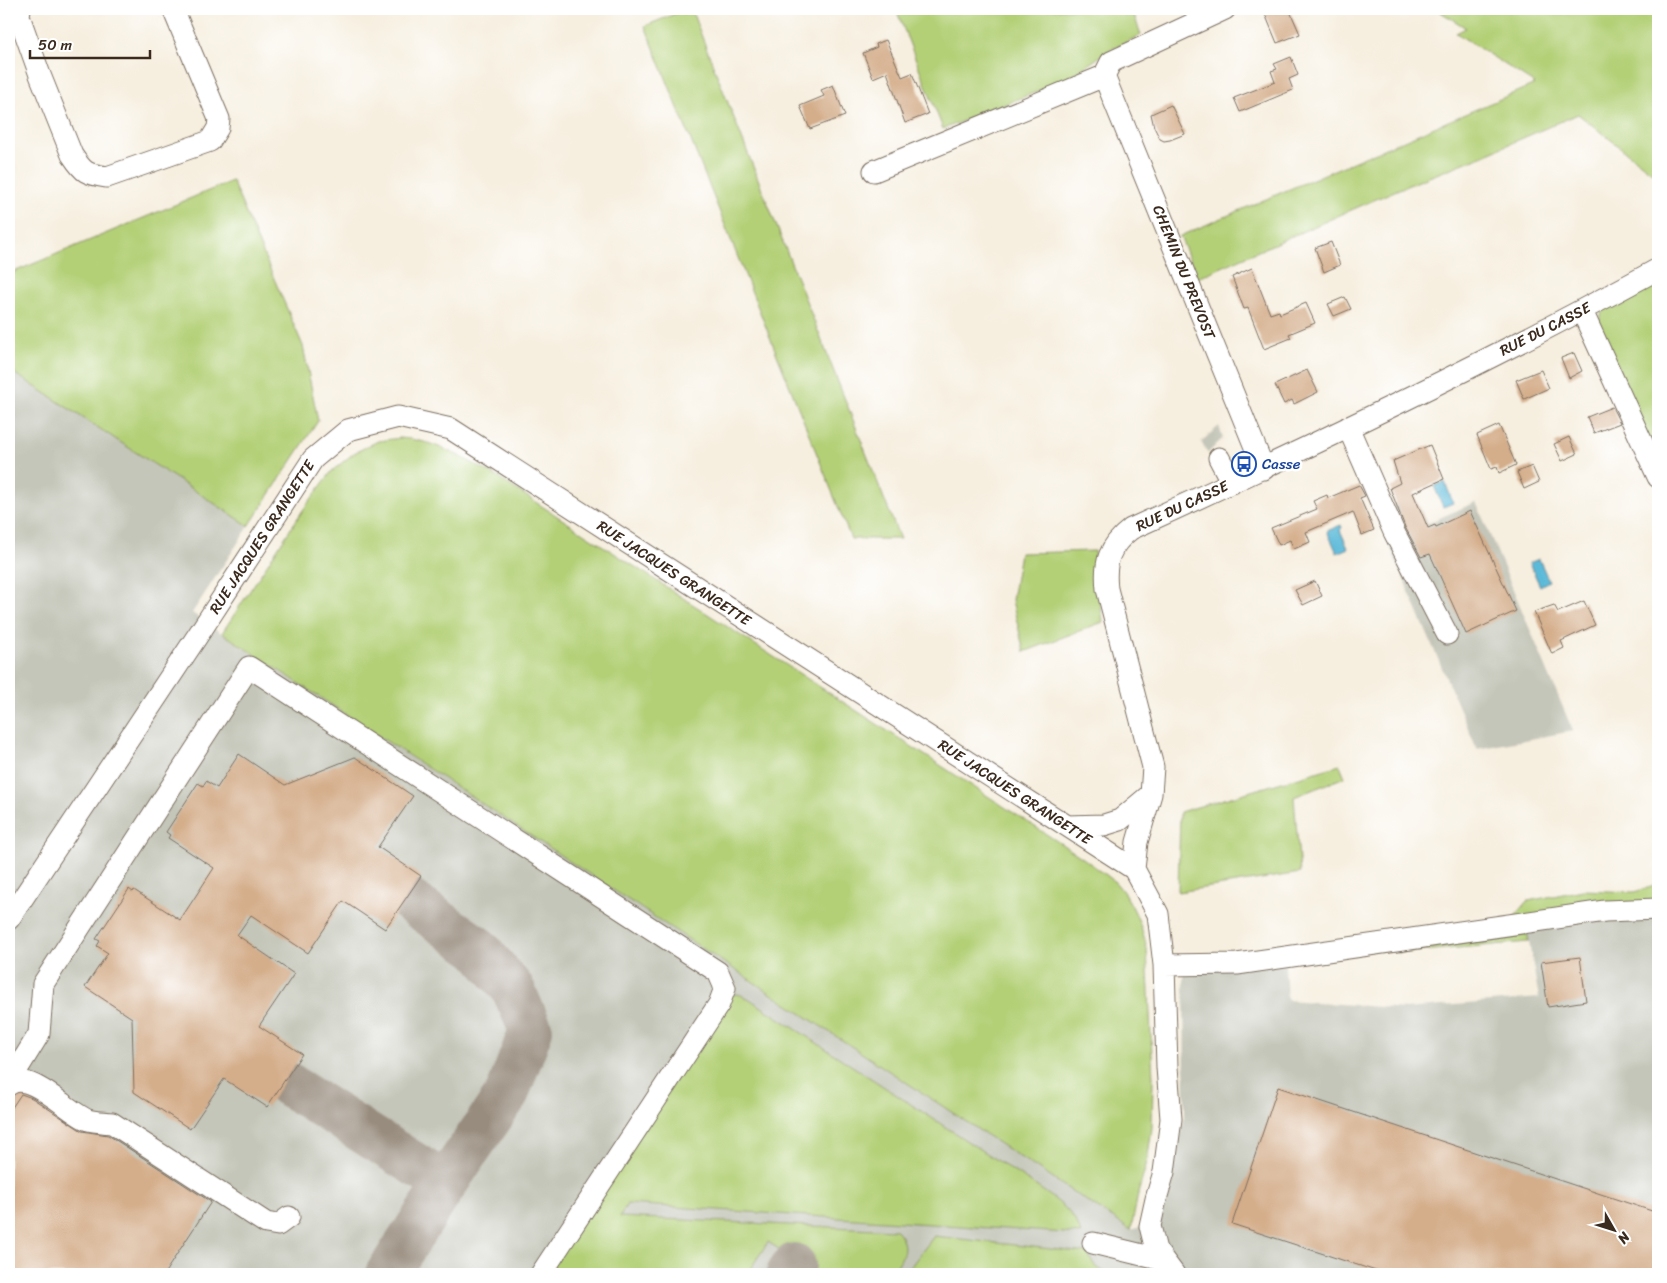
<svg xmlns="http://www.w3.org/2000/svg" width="1667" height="1283" font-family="Sriracha,sans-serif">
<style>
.industrial{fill:#c4c6b9}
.green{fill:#b3d077;stroke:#777d4a}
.water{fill:#5bbad9;stroke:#4b727c}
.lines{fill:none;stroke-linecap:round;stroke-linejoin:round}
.taxiway{stroke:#988c7e;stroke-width:44}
.building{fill:#d4ad8a}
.minor-casing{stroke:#7c6f61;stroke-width:23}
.minor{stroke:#fff;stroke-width:21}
.labels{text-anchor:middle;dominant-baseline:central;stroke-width:5;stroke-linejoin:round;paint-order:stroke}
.street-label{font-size:15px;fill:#3b2a1e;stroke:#fff}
.transit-label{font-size:15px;fill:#164399;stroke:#fff;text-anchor:start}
</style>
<rect width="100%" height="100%" fill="#fff"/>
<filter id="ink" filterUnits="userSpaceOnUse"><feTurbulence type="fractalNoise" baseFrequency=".02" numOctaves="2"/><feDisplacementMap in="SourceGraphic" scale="10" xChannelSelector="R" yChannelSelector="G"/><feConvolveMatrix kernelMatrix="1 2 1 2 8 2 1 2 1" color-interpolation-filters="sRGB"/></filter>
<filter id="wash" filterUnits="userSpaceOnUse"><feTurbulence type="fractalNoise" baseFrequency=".0096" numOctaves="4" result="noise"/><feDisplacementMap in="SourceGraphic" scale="20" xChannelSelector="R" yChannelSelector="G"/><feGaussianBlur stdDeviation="1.12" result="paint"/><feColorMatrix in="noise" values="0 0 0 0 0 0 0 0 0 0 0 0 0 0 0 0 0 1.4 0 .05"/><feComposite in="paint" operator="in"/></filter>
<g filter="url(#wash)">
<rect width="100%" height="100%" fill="#f6eede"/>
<!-- industrial -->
<path class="industrial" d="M9,370L249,526L192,613L245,649L1131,1230L1159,1221L1185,1116L1184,969L1285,965L1287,1000L1406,1009L1539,998L1526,926L1658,912V1274H9Z
M1219,426L1223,438L1208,453L1201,442Z
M1414,496L1428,523L1476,502L1573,731L1477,749L1375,513Z"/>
<!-- green -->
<path class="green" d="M687,9H691L900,539H851L645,26Z
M896,9H1132L1141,35L1108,51L1066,80L943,129Z
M1436,9H1658V177L1578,114L1484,155L1399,189L1197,278L1180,236L1535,84L1456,33L1466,28Z
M232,181L303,346L318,421L249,526L11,371L14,334L9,320V274Z
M1658,281V463L1598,324L1603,309Z
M400,438C434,440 461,457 491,473L1083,858C1093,866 1105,873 1115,882C1132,900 1142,925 1147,949L1153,1078L1152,1128L1147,1162L1138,1194L1131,1230L222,633L303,510L332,471L354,453L378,441Z
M1094,551L1103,622L1024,652L1012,600L1020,553Z
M1340,765L1345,777L1294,797L1300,873L1178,892L1180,812Z
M1658,885V912L1526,927L1529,942L1398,953L1415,944L1503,930L1528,901L1583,890L1634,892Z
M738,994L748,998L1039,1188C1056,1200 1075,1212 1081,1234L627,1204L620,1217L896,1230C911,1247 902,1259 891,1274H818L768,1242L747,1274H547L731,995Z
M934,1236L1087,1253L1095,1266L1108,1274H905Z"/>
<!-- water -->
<path class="water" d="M1445,482L1453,503L1443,507L1434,486Z
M1341,525L1342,528L1340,530L1348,548L1337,553L1327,531Z
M1539,559L1549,581L1540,586L1529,563Z"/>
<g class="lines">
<!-- taxiway -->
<path class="taxiway" d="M284,1082L446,1184
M387,1274L458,1165L507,1094L531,1030L513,989L479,949L406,898
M788,1274L794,1265"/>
</g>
<g id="blocks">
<!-- building -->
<path class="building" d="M1263,9H1289L1300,34L1277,43Z
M886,40L902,77L912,73L928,114L905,123L887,72L873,78L863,53L877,47L876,44Z
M1291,57L1298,75L1289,79L1293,90L1240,112L1234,98L1275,82L1271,71L1277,69L1274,64Z
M833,85L845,116L810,129L800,106L824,96L821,90Z
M1171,105L1185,134L1170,140L1164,141L1160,139L1154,127L1151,114Z
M1331,242L1340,265L1324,272L1315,248Z
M1252,268L1270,314L1279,311L1280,314L1306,303L1315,323L1289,334L1291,338L1264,349L1248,308L1244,309L1232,277Z
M1345,297L1351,309L1334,316L1328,304Z
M1574,353L1582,371L1569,378L1561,358Z
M1307,370L1318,392L1294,404L1292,400L1284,404L1275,385Z
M1541,370L1549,388L1524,399L1516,380Z
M1612,407L1620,423L1594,433L1587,417Z
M1499,425L1516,465L1499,473L1497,467L1491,469L1477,435Z
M1569,437L1577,454L1562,461L1554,444Z
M1430,445L1444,479L1413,493L1428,528L1435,525L1436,527L1470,511L1516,611L1466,634L1430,554L1421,557L1405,527L1390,488L1400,483L1393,461Z
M1532,466L1539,482L1524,489L1517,472Z
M1359,485L1365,496L1360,498L1374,530L1362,535L1353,512L1306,532L1310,542L1294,549L1290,540L1279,545L1271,528L1317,509L1313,501L1327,495L1328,498Z
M1315,581L1322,596L1303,605L1295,590Z
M1584,601L1595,625L1561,641L1564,648L1552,654L1534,612L1554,605L1558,612Z
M239,754L285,785L355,757L413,796L378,847L421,876L385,929L343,901L308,953L251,915L237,935L294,974L259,1026L302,1054L267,1107L224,1079L190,1129L134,1092L132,1018L85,987L108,953L97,946L100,941L96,939L129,889L133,892L134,890L180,920L214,868L168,838L170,835L166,832L198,783L203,786L206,781L217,788Z
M1580,957L1586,1001L1548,1007L1541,962Z
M1278,1087L1658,1213V1274H1385L1232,1224Z
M21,1094L32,1098L82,1131L108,1135L211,1202L164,1274H9V1112Z"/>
</g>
</g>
<g filter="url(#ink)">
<use href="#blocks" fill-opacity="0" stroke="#7c6f61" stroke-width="1"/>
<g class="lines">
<defs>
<path id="minor" d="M20,9L19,16L40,75L72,155C84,173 86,174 107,177L210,141L218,128L219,119L173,9
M1104,76L1264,469
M874,171L1104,76L1111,62L1225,9
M1582,311L1658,477
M1348,427L1394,532L1447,634
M1219,458L1232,483
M1067,826L1104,825L1120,820L1151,794
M1134,869L1137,842L1151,794L1153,767L1107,589C1104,562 1109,546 1131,529C1309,448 1487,363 1658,269
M9,919L202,629L313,459L348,430L398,417L451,429L1134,869L1158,914L1164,965L1167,1067L1171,1119L1164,1172L1156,1199L1150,1226L1156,1250L1174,1274
M1164,965L1237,964L1605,911L1658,909
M15,1073L39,1034L43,984L249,667L718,972L725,988L719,1004L541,1274
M9,1085C28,1068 69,1113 88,1120C95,1122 104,1122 112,1123L266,1223L278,1225L289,1217
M1093,1243L1163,1260"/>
</defs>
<!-- minor casing -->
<use href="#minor" class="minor-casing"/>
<!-- minor -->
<use href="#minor" class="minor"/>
</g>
</g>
<!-- icons -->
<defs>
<symbol id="bus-ring" viewBox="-11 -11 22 22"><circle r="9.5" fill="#fff" stroke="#1a4fb4" stroke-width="1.5"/><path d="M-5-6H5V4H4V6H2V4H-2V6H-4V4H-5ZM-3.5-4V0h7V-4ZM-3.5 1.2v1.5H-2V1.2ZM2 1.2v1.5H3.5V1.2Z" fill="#1a4fb4"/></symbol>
</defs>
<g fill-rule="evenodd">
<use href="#bus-ring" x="1230" y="450" width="28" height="28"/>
</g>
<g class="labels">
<!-- street labels -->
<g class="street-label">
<text transform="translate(1184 272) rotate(68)">CHEMIN DU PREVOST</text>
<text transform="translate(1545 329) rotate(-27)">RUE DU CASSE</text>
<text transform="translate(1182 506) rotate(-25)">RUE DU CASSE</text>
<text transform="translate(262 537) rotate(-57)">RUE JACQUES GRANGETTE</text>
<text transform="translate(674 573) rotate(33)">RUE JACQUES GRANGETTE</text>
<text transform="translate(1015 792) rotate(33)">RUE JACQUES GRANGETTE</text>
</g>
<!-- transit labels -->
<g class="transit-label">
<text x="1262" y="464">Casse</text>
</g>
</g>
<!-- margin -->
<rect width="1667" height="1283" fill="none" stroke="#fff" stroke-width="30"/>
<!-- north arrow -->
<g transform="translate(1614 1230) rotate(129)" stroke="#ffffff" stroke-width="4" paint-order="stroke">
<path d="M0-4L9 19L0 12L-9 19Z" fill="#3b2a1e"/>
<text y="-8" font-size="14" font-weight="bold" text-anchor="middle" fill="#3b2a1e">N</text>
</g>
<!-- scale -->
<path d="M30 50v8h120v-8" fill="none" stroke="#3b2a1e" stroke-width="2.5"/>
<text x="38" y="50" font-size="15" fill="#3b2a1e" stroke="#ffffff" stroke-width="4" paint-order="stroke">50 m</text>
</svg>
